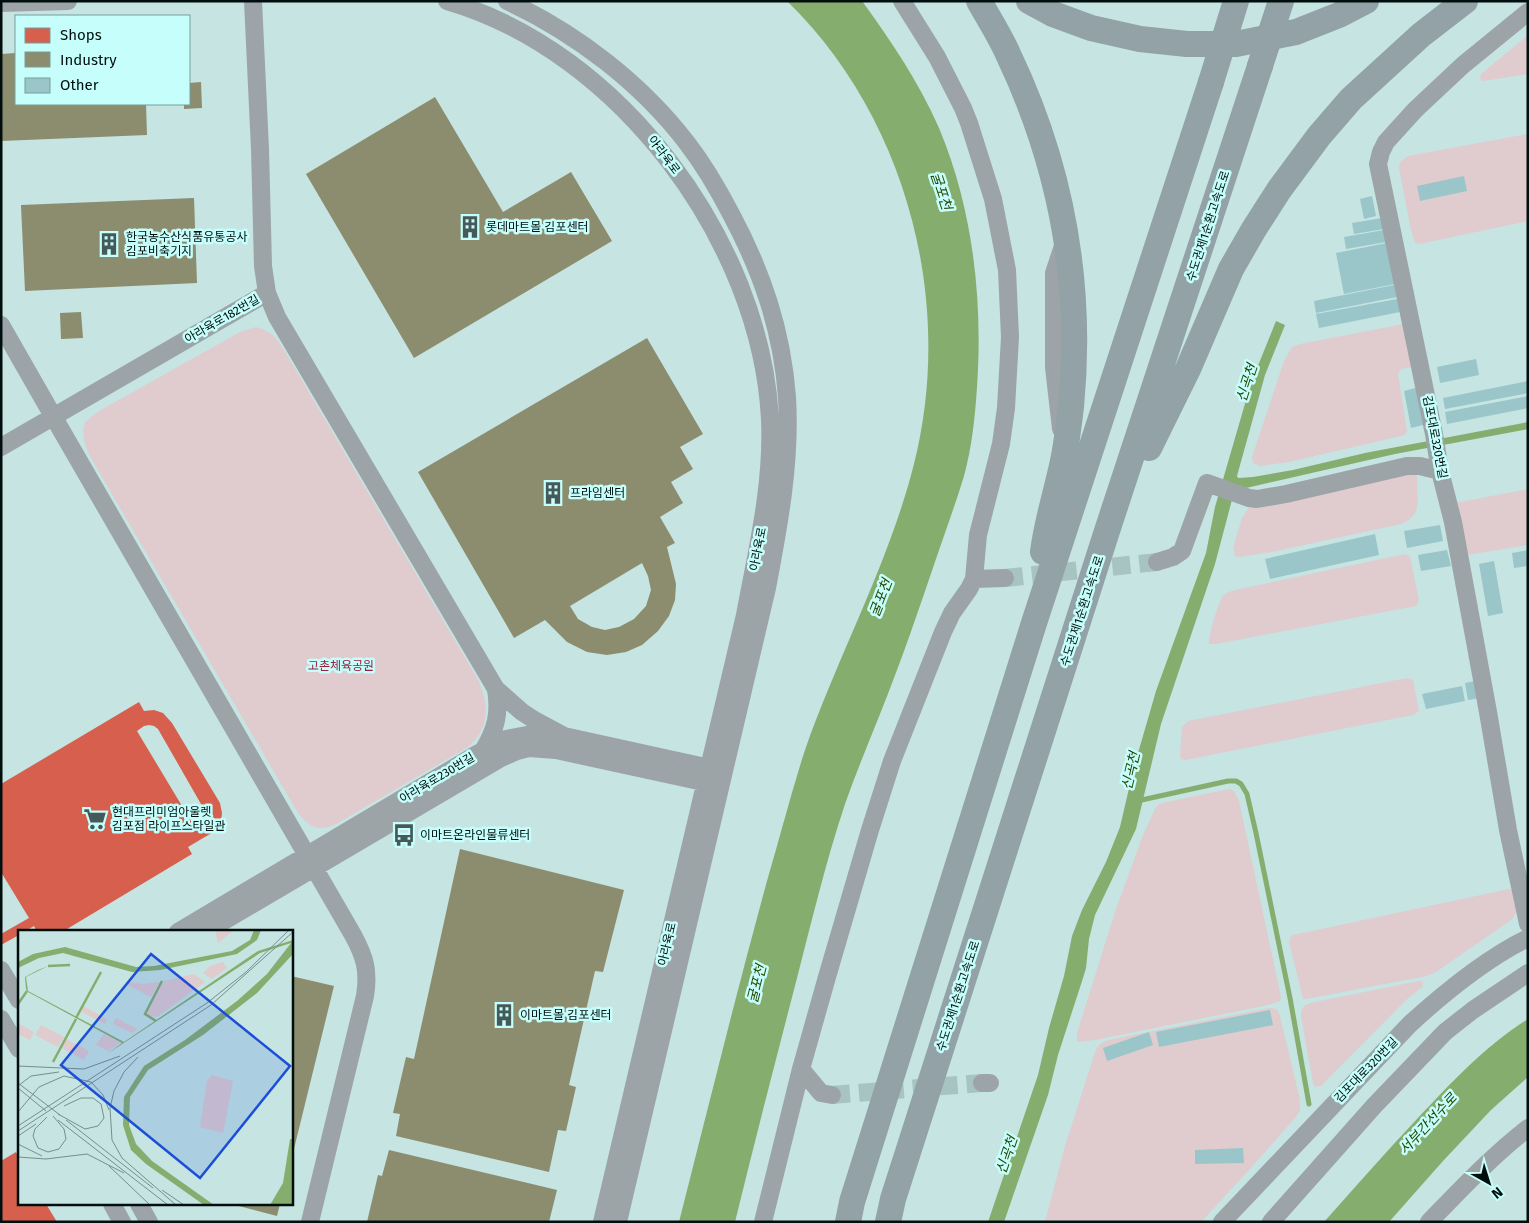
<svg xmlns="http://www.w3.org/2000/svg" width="1529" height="1223" font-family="'Fira Sans','Noto Sans KR',sans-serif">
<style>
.green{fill:#e0cbce}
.water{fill:#85ad6e}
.shops{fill:#d6604d;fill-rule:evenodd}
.industry{fill:#8c8c6e;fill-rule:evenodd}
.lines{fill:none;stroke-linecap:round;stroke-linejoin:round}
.stream{stroke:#85ad6e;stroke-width:5}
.building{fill:#9ac6ca}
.minor-tunnel{stroke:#a7c4c2;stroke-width:18;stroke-dasharray:18 9;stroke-linecap:butt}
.minor{stroke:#9ca4a8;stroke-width:18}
.highway{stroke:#92a2a6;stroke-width:26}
.highway-bridge{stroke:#92a2a6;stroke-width:26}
.labels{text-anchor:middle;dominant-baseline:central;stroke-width:5;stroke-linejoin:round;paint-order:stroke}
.street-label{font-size:12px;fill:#000f0e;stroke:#c5fefb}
.poi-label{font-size:12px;fill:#000f0e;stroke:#c5fefb;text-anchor:start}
.park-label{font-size:12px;fill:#9c2040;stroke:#c5fefb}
.water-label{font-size:14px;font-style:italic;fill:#274401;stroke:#c5fefb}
.inset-river{fill:none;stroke:#85ad6e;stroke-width:2.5}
.inset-road{fill:none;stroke:#768f8d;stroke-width:1}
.view{fill:#1d4ed8;fill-opacity:0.15;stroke:#1d4ed8;stroke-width:2.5}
.inset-edge{fill:none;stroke:#000f0e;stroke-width:2.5}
</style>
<rect width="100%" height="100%" fill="#c5e4e2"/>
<!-- green -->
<path class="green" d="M1528,35V74L1484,81L1481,80L1480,77L1481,74Z
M1528,134V221L1419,244L1415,243L1411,230L1399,168L1400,162L1408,156Z
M1404,324L1413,367L1401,369L1398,374L1407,431L1405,435L1289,462L1260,466L1253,463L1252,457L1284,361L1292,347L1300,344Z
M256,327C272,332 276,337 284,350L477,678C489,703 491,727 468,747L336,824C319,832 310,828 298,813L95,465C87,451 80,438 85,422L99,411L240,332Z
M1416,473C1418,478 1417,484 1417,489C1418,507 1419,516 1401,524L1272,552L1239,557L1235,556L1233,548L1242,518L1250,506Z
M1528,489V545L1467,555L1455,503Z
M1405,554L1408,555L1410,557L1419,600L1416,606L1216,644H1209C1208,637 1219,599 1224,595C1227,592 1232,591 1235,590Z
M1407,678L1413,680L1419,711L1413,715L1185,760L1181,759L1180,756L1182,727L1188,721Z
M1229,789L1234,791L1239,801L1281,997L1280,1001L1268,1005L1095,1040L1077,1042V1033L1115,912L1143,835L1155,809L1158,805L1162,803Z
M1509,889L1513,890C1516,902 1521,910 1511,920L1436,972L1427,976L1306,999H1303L1289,942L1290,937L1293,935Z
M1419,981L1423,982L1422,987L1406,1000L1321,1086L1315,1087L1313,1083L1301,1016C1301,1008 1303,1006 1310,1003Z
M1269,1008C1276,1008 1278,1010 1280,1016L1300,1100V1110L1295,1118L1248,1171L1201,1222H1045L1065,1146L1096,1049C1101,1041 1109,1040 1118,1038Z"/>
<!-- water -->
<path class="water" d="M787,1H862C891,41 919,82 939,128C973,209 983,300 977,387C975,417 972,447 964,476C956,503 946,529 937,556C919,609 901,662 880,714C868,744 856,773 845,804C826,861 812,920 797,978C776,1059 755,1140 735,1222H679C708,1108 736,994 767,881C780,837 791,793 805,750C839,653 889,563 914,464C955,302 907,118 787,1Z
M1276,321L1285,325L1265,375L1237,476L1238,478L1253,477L1293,470L1365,453L1528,422V429L1395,454L1255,486L1246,488L1233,496L1215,564L1161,724L1136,829L1095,915L1089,939L1086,968L1083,978L1058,1055L1048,1095L1004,1222H988L1038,1075L1049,1028L1064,976L1072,936L1082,910L1106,862L1120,827L1134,767L1156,691L1206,553L1215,507L1251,383Z
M1528,1019V1077L1491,1110L1443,1161L1389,1222H1324C1355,1187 1385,1153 1417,1119C1451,1083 1486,1045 1528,1019Z"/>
<!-- shops -->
<path class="shops" d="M139,702L144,711L154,710L163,713L172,723L220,803L222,813L221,823L215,831L188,847L192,854L62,932H37L34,926L24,932H19V935L1,945V934L29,918L1,872V784ZM149,725L154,726L158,729L205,811L206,816L204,821L200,824L194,826L137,731L144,726Z
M16,1152L19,1158V1204H46L57,1222H1V1161Z"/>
<!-- industry -->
<path class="industry" d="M16,53V104H146L147,135L1,141V54Z
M201,82L202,108L184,109V104H189V83Z
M435,97L503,212L571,172L612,241L414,358L306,174Z
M194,198L197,283L25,291L21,205Z
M81,312L83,338L61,339L60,313Z
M647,338L703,434L680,447L693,469L671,482L683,503L660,517L675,543L667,547L676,584L675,600L669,616L658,631L642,645L626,652L607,655L587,652L567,642L545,620L514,638L418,472ZM642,563L648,576L651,590L646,606L634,619L619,627L605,630L592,627L578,619L570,606Z
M460,849L624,890L603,972L595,971L569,1085L576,1087L566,1131L558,1130L549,1172L396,1136L400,1114L393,1113L406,1057L414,1059Z
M291,976L334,986L292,1157H291Z
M389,1150L557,1190L549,1222H367L378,1175L382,1176Z
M231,1204H280L277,1216Z"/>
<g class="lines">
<!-- stream -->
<path class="stream" d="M1137,801L1228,781H1236L1241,784L1247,794L1256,833L1290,998L1309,1104"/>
</g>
<!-- building -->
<path class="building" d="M1464,176L1467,191L1420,201L1417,186Z
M1372,196L1376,216L1364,219L1360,199Z
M1382,218L1384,229L1354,234L1352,223Z
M1384,230L1386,242L1346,249L1344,237Z
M1387,243L1395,284L1344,294L1336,253Z
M1394,285L1397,297L1316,313L1314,301Z
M1397,299L1400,312L1319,328L1316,314Z
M1476,359L1479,375L1440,383L1437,367Z
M1528,381V393L1445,409L1443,398Z
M1419,387L1427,424L1411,428L1404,391Z
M1528,396V408L1447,424L1445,412Z
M1440,525L1443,541L1407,548L1404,531Z
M1375,534L1379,555L1270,579L1265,559Z
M1447,550L1451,566L1421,571L1418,555Z
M1528,550V566L1514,568L1512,553Z
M1494,561L1503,613L1488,616L1479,564Z
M1476,681L1480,698L1468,700L1465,683Z
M1462,686L1465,701L1426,709L1422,694Z
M1270,1010L1273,1025L1159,1047L1156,1032Z
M1149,1032L1153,1045L1107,1061L1103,1048Z
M1243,1148L1244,1163L1195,1164V1150Z"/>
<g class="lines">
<!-- minor-tunnel -->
<path class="minor-tunnel" d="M1005,578L1157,562
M832,1095L982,1083"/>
<!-- minor -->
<path class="minor" d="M253,1L260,149L263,266L267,293L277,317L287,334L496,689L522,712L536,721L564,736
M447,1C620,51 761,242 770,419C773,486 757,550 745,615L602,1222
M507,1C576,33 641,83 687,143C704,165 718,189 731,214C762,272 782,330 787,397C791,461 779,525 767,588L618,1222
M1,3L68,1
M1528,12L1463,65L1415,110L1386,142L1381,152L1378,164L1434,434L1440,471L1453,522L1488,712L1508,830L1528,924
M1,325L53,416L353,935C365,957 369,971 365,996L310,1222
M1061,429L1054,367V273L1064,243
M1,447L267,293
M1157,562L1173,557L1182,551L1207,483L1249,498L1257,499L1286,494L1407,466H1420L1440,471
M974,579L1005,578
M483,751C496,729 500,714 496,689
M178,932L477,754L506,739L537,733L551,734L564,736L719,770
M205,932L501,758L517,751L529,748L556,750L717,785
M1,970L19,1000
M1,1019L19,1049
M801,1069L821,1093L832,1095
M982,1083H990
M112,1204L122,1222
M139,1204L149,1222
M763,1222L801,1069L827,977L870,830L892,761L943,632L952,613L969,589L974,579L978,535L1001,444L1006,408L1010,337L1007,270L993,199L969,123L963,108L937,57L902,1
M1222,1222L1410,1024C1445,992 1485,959 1528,938
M1271,1222L1374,1106L1445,1032L1473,1010L1528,973
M1429,1222C1461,1189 1492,1156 1528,1128"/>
<!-- highway -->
<path class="highway" d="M979,1C989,19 1000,36 1008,54C1062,167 1083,283 1071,407C1069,423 1067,440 1064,456C1058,488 1047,519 1043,552
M1029,1L1053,14L1091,28L1140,39L1187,44H1236L1296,32L1339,15L1366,1
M1271,32L1281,1
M1224,40L1236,1
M1149,448L1188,369L1231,269L1254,229L1279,190L1319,136L1351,99L1421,35L1465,1
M848,1222L852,1202L1034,623L1211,82
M888,1222L893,1199L1106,534L1260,66"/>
<!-- highway-bridge -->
<path class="highway-bridge" d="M1260,66L1271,32
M1211,82L1224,40"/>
</g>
<!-- icons -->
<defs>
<symbol id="building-bare" viewBox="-9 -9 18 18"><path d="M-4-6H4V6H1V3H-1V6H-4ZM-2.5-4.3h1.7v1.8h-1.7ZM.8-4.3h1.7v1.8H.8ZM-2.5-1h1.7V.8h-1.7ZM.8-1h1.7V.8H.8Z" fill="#455a58" stroke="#c5fefb" stroke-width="2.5" paint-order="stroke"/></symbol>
<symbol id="supermarket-bare" viewBox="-9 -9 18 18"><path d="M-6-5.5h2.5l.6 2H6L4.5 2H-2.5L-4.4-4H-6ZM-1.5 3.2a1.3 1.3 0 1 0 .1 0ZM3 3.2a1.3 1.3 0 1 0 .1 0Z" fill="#455a58" stroke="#c5fefb" stroke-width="2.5" paint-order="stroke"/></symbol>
<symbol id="bus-bare" viewBox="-9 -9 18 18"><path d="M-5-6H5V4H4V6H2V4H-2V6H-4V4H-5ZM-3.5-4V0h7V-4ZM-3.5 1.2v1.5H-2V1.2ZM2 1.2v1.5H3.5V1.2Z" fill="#455a58" stroke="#c5fefb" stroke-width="2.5" paint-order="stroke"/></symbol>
</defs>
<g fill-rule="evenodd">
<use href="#building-bare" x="454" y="211" width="32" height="32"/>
<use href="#building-bare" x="93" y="228" width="32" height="32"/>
<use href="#building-bare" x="537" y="477" width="32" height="32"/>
<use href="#supermarket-bare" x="79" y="803" width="32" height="32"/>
<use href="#bus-bare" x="388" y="819" width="32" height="32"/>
<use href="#building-bare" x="488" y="999" width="32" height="32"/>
</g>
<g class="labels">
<!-- street labels -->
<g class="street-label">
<text transform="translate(664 155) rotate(53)">아라육로</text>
<text transform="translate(1208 226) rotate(-72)">수도권제1순환고속도로</text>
<text transform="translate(222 319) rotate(-30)">아라육로182번길</text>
<text transform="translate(1435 437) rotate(79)">김포대로320번길</text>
<text transform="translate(758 549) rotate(-79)">아라육로</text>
<text transform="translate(1082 611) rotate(-72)">수도권제1순환고속도로</text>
<text transform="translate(437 778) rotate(-31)">아라육로230번길</text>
<text transform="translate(667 944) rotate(-77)">아라육로</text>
<text transform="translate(958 996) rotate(-72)">수도권제1순환고속도로</text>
<text transform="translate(1366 1070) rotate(-46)">김포대로320번길</text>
</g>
<!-- poi labels -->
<g class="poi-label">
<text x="486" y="227">롯데마트몰 김포센터</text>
<text x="126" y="237">한국농수산식품유통공사<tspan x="126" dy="14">김포비축기지</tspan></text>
<text x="570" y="493">프라임센터</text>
<text x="112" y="812">현대프리미엄아울렛<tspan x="112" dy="14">김포점 라이프스타일관</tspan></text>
<text x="420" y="835">이마트온라인물류센터</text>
<text x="520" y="1015">이마트몰 김포센터</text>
</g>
<!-- park labels -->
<g class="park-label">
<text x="341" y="666">고촌체육공원</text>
</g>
<!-- water labels -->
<g class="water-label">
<text transform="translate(941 191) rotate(72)">굴포천</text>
<text transform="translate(1247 383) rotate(-72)">신곡천</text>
<text transform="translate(881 598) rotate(-69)">굴포천</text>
<text transform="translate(1131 771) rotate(-77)">신곡천</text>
<text transform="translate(757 984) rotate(-76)">굴포천</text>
<text transform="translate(1428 1124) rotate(-47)">서부간선수로</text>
<text transform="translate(1007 1155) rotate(-71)">신곡천</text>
</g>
</g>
<!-- overview -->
<g transform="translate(18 930)">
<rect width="275" height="275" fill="#c5e4e2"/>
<path d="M197,0H216L200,13ZM205,32L209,38L194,49L185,43L192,36ZM176,44L187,52L139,87L128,85L146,51ZM112,52L124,54L142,52L133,67L110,55ZM65,76L89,89L87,94L62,81ZM98,88L119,99V100L114,103L95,94ZM0,93L16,102L12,110L0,104ZM23,95L46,107L40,117L17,105ZM86,104L101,112L102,113L90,121L78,115ZM48,109L71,121L66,130L44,118ZM194,145L215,151L205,203L182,197L189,151Z" fill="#e0cbce"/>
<path d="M236,0H243L239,10L219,24L142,40L114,42L45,23L21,28L0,38V32L15,24L47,17L118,37L136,36L214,21L232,10ZM275,10V24L239,63L185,105L130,140L112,167L111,195L118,214L134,231L196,275H186L128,234L113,220L105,195L106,167L126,136L167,110L219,71L249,44L273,13L242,23L89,124L104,113L10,62L8,59L7,47L20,40L30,36L8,47L10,61L106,112L240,21ZM272,209H275V275H252L265,253Z" fill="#85ad6e"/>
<path class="inset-river" d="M30,36L52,35M0,74L9,61M58,88L83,42M138,91L127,84L144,51M35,132L58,89"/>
<path class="inset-road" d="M120,127L106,142L96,161L92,178L94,210L104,228L158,275M0,136L66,139L102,126M0,153L42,185M0,156L13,146L41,142M0,158L28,181M0,182L21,157L46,146L73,152L85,165L91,180M40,184L67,199L80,196L86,188L83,174L75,168H63L46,176M29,187L17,199L15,206L20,218L30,222L41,219L48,209L46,199L35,186M40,190L150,275M48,190L135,258M0,196L189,73L228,42L271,0M0,201L193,75L275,2M0,206L18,194M0,214L24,226M0,227L28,229L69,224L106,243M91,236L132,275M144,260L166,275"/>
<path class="view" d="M133,24L272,136L182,248L43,135Z"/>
<rect width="275" height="275" class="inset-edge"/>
</g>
<!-- border -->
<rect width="1529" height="1223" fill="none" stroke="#000f0e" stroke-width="5"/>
<!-- legend -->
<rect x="15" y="15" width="175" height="90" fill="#c5fefb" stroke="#769e9c"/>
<rect x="25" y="28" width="25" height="15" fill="#d6604d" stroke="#769e9c"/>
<text x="60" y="40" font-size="15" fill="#000f0e">Shops</text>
<rect x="25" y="52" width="25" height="15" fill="#8c8c6e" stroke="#769e9c"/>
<text x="60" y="65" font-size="15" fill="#000f0e">Industry</text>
<rect x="25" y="78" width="25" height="15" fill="#9ac6ca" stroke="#769e9c"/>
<text x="60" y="90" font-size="15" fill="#000f0e">Other</text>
<!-- north arrow -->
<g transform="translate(1489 1183) rotate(141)" stroke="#c5fefb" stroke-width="4" paint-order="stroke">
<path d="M0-4L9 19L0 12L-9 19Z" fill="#000f0e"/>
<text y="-8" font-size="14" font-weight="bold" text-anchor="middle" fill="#000f0e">N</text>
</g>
</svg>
